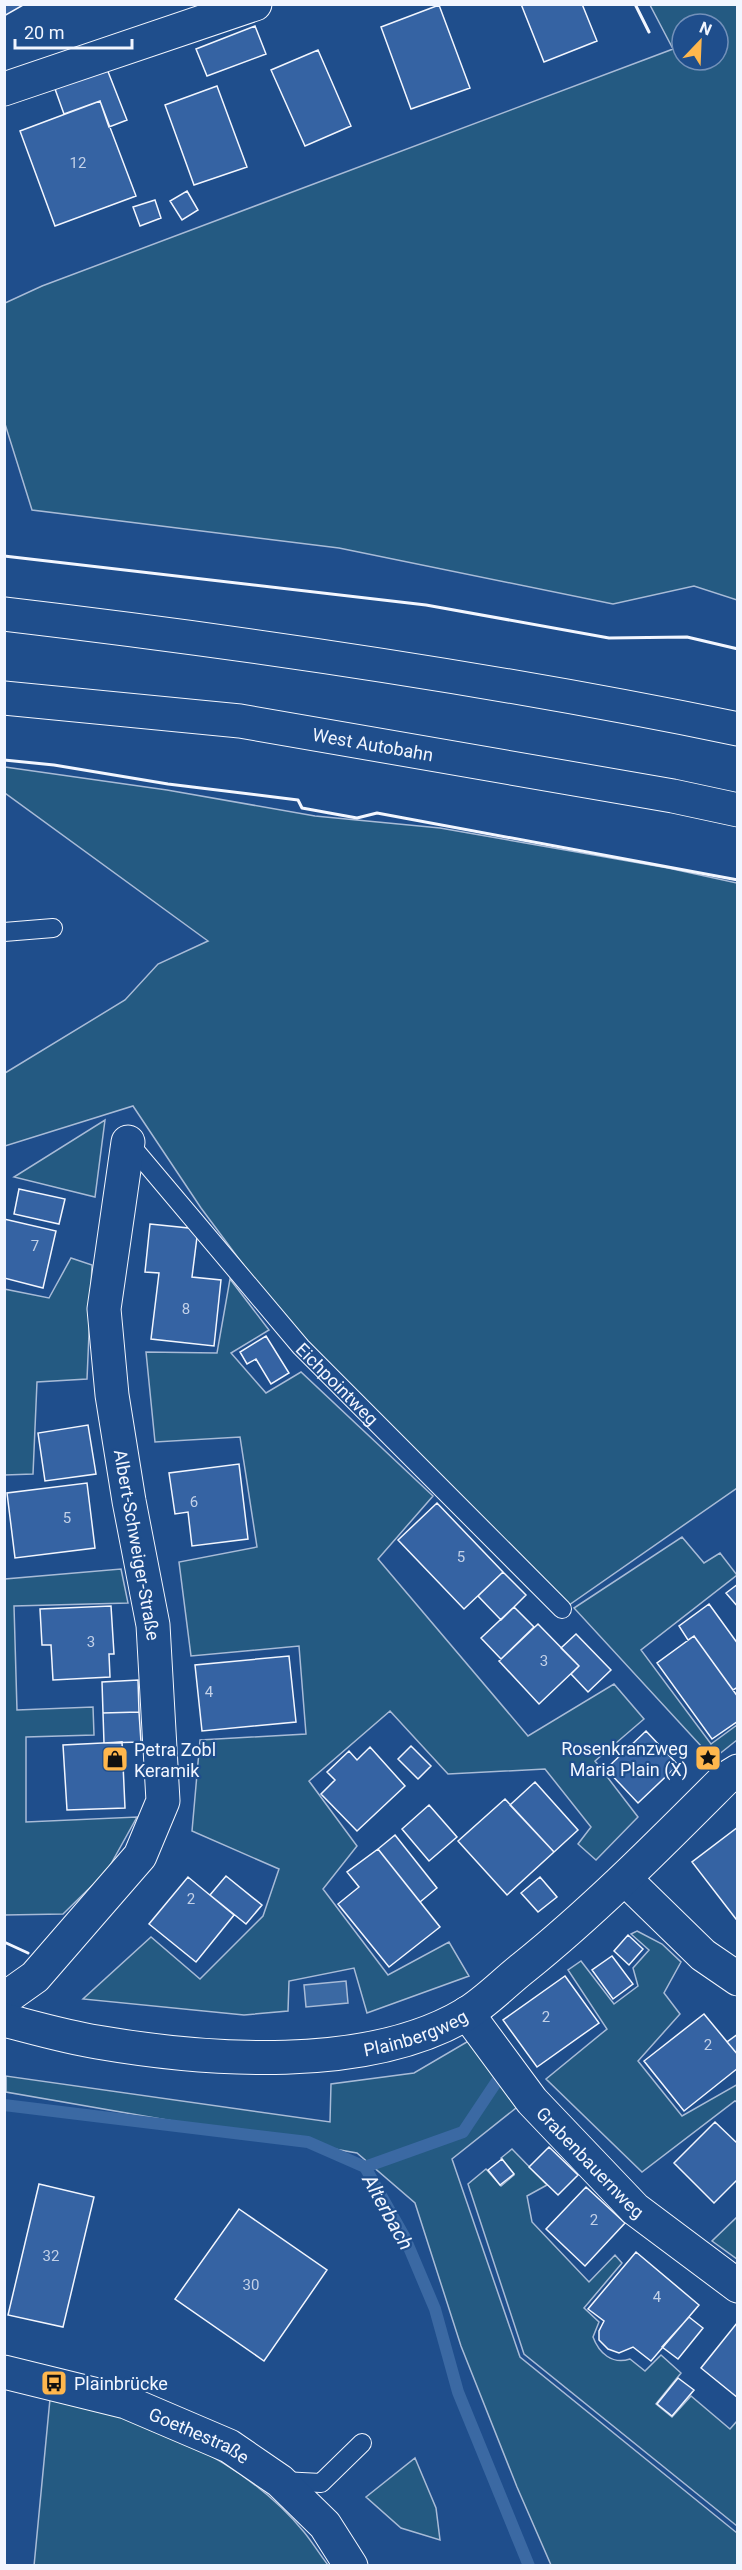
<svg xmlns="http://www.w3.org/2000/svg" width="742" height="2570" font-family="Roboto,sans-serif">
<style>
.green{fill:#245a82;stroke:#a8bbd7;stroke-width:1.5;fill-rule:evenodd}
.water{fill:#3b69a3;stroke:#a8bbd7;stroke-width:1.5}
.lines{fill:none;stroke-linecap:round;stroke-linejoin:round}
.stream{stroke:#3b69a3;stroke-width:12}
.building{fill:#3563a3;stroke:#f2f6ff;stroke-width:1.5}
.service-casing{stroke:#f2f6ff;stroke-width:20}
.minor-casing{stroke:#f2f6ff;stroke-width:35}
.motorway-casing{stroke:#f2f6ff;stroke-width:35}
.service{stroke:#1f4e8c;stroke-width:18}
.minor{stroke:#1f4e8c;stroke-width:33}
.motorway{stroke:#1f4e8c;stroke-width:33}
.wall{stroke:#f2f6ff;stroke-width:3}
.labels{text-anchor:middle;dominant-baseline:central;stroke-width:4.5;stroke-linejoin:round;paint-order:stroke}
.number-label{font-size:15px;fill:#c3d1e8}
.street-label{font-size:18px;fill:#f2f6ff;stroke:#1f4e8c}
.poi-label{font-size:18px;fill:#f2f6ff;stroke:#1f4e8c;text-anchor:start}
.water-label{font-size:20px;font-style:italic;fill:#f2f6ff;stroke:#1f4e8c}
</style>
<rect width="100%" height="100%" fill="#1f4e8c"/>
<!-- green -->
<path class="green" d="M650,5H737V600L694,586L613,604L339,548L32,510L5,424V303L42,286L673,49ZM682,24H718V60H682Z
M5,767L167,790L315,816L440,828L668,868L737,883V1488L569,1605L371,1407L274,1306L201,1208L133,1106L5,1146V1073L125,1000L158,964L208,941L5,793Z
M105,1120L95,1197L14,1177Z
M71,1258L92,1265L87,1379L37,1382L33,1474L5,1475L4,1289L49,1298Z
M230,1279L269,1330L231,1353L266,1393L301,1372L433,1496L378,1559L528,1736L614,1684L644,1719L595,1761L638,1817L596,1860L578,1844L591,1827L545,1769L448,1774L390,1711L309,1781L357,1846L323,1889L388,1975L449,1942L469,1976L367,2013L354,1968L289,1981L288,2011L244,2015L83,1999L151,1937L200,1979L263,1916L279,1869L192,1831L200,1740L306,1734L299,1646L191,1656L179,1562L257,1547L240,1437L155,1442L146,1352L217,1353Z
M682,1537L704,1563L720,1553L737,1575L641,1650L711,1744L737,1725V1740L713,1759L574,1608Z
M121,1569L128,1603L14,1606L17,1710L93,1707L94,1735L26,1737V1822L137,1817L107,1871L63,1914L5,1915V1579Z
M637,1931L662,1944L681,1962L664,1993L680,2014L638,2061L682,2116L738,2084L737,2102L735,2101L642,2172L546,2079L607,2029L568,1970L581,1961L614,2004L638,1986L633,1968L649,1950L631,1934Z
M477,2036L526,2100L452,2159L520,2357L737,2533V2565H551L517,2487L461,2346L415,2203L357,2153L6,2092V2076L330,2122L331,2084L414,2073Z
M512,2149L547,2185L527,2196L532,2222L589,2282L615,2255L622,2263L584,2308L599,2322L593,2337C599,2353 612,2365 630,2359L645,2371L661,2355L681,2373L656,2404L672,2417L691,2396L730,2429L737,2421V2526L524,2354L468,2184L486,2169L501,2186L514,2175L501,2158Z
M736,2218L738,2219L737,2259L712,2241Z
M50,2399C143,2417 242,2457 304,2532C313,2543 320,2555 328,2565L34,2566Z
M415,2458L436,2508L440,2540L401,2528L366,2497Z"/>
<!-- water -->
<path class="water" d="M346,1981L348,2003L306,2007L304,1985Z"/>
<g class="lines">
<!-- stream -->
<path class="stream" d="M4,2105L308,2142L365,2167L405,2238L435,2309L458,2392L529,2566
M365,2167L463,2132L499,2078"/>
</g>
<!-- building -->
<path class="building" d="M4,4H25L4,16Z
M521,4H582L597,41L544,62Z
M439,5L470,88L411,109L381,27Z
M255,26L266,54L207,76L196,49Z
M318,50L351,126L305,146L271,70Z
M107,69L127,120L109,127L100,101L64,114L55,89Z
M217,86L247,167L194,185L165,105Z
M100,101L136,196L55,226L20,131Z
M187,191L198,210L182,220L170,201Z
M155,200L161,218L140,226L133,207Z
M19,1189L65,1199L59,1224L14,1214Z
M4,1219L56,1231L43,1288L4,1278Z
M150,1224L198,1229L192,1277L221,1280L214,1346L151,1339L159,1273L145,1272Z
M266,1336L289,1373L271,1384L256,1359L247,1364L240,1352Z
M88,1425L96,1474L45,1481L38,1433Z
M239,1464L248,1539L192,1546L188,1512L175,1514L169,1473Z
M87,1483L95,1548L15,1558L7,1493Z
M437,1503L503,1572L464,1609L398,1540Z
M503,1572L526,1595L501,1620L478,1596Z
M738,1584V1607L726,1593Z
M709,1604L738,1644V1687L733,1690L694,1636L688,1640L679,1626Z
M111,1606L114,1654H109L110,1677L53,1680L51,1645H42L40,1609Z
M514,1607L534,1627L501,1659L481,1638Z
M538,1624L579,1666L539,1704L499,1661Z
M576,1634L611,1670L588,1692L571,1674L579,1666L561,1648Z
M694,1636L738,1697V1721L712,1739L657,1663Z
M289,1656L296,1722L202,1731L195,1665Z
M138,1680L139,1712L103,1713L102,1682Z
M139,1712L141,1742L104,1743L103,1713Z
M646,1731L678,1765L638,1803L606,1769Z
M122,1742L125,1808L67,1810L63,1745Z
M411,1746L431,1766L418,1779L398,1759Z
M370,1747L405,1786L357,1831L321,1794L335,1780L327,1772L349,1751L357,1760Z
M535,1782L578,1830L554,1852L510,1805Z
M505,1799L554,1852L507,1895L458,1841Z
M429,1805L457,1837L429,1861L402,1829Z
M738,1827V1918L736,1919L692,1862Z
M395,1835L437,1888L420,1902L378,1849Z
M378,1849L440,1927L389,1967L338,1904L359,1887L347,1872Z
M226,1876L262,1905L246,1924L210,1895Z
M188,1877L234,1915L196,1962L149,1924Z
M540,1877L557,1897L538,1912L521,1893Z
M628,1935L643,1949L629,1965L614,1951Z
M612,1956L633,1984L613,1999L592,1970Z
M565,1976L599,2023L537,2067L503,2020Z
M704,2014L738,2055V2068L684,2111L644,2061Z
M738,2034V2055L727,2042Z
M715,2122L738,2144V2179L714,2203L674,2163Z
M549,2147L578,2175L558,2195L529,2167Z
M502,2159L514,2174L500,2185L488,2170Z
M39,2184L94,2197L63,2327L8,2315Z
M586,2187L625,2223L585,2266L546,2229Z
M239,2209L327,2270L264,2361L175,2299Z
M636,2252L699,2305L651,2361L633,2347L619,2353L608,2349L599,2340V2331L604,2321L588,2309Z
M689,2317L703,2328L678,2359L662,2347Z
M737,2323H738V2398L701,2368Z
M678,2378L694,2390L672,2416L657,2404Z"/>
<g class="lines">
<defs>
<g id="service">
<path d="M4,932L53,928"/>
<path id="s1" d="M128,1142L301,1347L562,1609"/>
<path d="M282,2481L321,2483L362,2443"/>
</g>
<g id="minor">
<path d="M4,89L255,4"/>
<path d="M625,1879L703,1955L738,1979"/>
<path d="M4,1999L35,1977L140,1856L163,1801L153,1625L129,1501L112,1395L104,1309L128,1142"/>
<path id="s2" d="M467,2013L532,2101L635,2209L738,2286"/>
<path id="s3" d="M4,2020C35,2028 66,2037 97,2042C207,2061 367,2073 466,2014C486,2002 504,1983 523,1968C595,1910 659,1845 725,1779L738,1771"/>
<path id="s4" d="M4,2372L126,2402L229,2446L280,2481L325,2525L351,2566"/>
</g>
<g id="motorway">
<path d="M4,614C250,643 495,679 738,729"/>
<path id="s5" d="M4,698L240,721L673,796L738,810"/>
</g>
</defs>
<!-- service casing -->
<use href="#service" class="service-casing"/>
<!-- minor casing -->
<use href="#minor" class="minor-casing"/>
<!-- motorway casing -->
<use href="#motorway" class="motorway-casing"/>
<!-- service -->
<use href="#service" class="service"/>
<!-- minor -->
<use href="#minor" class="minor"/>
<!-- motorway -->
<use href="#motorway" class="motorway"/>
<!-- wall -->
<path class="wall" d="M635,4L649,32
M4,556L426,605L609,638L687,637L738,649
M4,760L54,765L168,784L298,800L302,808L357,818L377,813L738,880
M4,1942L28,1953"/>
</g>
<!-- icons -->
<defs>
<symbol id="sight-square" viewBox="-11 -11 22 22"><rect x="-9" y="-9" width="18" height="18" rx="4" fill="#ffb74d" stroke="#1f4e8c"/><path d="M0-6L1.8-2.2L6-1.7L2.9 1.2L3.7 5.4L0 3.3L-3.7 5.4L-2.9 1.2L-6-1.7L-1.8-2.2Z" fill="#111"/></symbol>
<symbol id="shop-square" viewBox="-11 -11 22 22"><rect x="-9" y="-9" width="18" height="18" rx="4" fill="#ffb74d" stroke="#1f4e8c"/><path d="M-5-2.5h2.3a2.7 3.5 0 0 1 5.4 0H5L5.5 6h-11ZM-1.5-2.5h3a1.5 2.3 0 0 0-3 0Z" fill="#111"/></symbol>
<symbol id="bus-square" viewBox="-11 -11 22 22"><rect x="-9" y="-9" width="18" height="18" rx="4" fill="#ffb74d" stroke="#1f4e8c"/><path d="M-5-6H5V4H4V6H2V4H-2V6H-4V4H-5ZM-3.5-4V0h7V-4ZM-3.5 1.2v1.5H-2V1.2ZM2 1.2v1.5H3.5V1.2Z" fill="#111"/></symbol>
</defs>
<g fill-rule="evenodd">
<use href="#sight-square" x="693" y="1743" width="30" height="30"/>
<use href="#shop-square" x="100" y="1744" width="30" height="30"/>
<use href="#bus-square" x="39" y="2368" width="30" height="30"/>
</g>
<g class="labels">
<!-- number labels -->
<g class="number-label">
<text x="78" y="163">12</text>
<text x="35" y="1246">7</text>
<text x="186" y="1309">8</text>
<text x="194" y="1502">6</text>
<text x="67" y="1518">5</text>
<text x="461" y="1557">5</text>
<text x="91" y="1642">3</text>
<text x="544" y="1661">3</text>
<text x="209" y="1692">4</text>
<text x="191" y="1899">2</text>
<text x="546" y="2017">2</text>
<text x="708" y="2045">2</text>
<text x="594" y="2220">2</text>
<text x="51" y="2256">32</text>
<text x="251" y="2285">30</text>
<text x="657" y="2297">4</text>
</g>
<!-- street labels -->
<g class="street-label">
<text stroke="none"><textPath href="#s5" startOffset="372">West Autobahn</textPath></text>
<text stroke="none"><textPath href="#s1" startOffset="320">Eichpointweg</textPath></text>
<text transform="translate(137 1545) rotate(80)">Albert-Schweiger-Straße</text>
<text stroke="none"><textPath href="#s3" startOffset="418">Plainbergweg</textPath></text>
<text stroke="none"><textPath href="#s2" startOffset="194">Grabenbauernweg</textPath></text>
<text stroke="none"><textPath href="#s4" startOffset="206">Goethestraße</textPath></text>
</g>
<!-- poi labels -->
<g class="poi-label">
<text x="688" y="1748" text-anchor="end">Rosenkranzweg<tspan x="688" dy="21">Maria Plain (X)</tspan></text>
<text x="134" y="1749">Petra Zobl<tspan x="134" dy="21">Keramik</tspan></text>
<text x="74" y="2383">Plainbrücke</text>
</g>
<!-- water labels -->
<g class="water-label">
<text transform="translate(388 2212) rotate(61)">Alterbach</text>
</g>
</g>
<!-- border -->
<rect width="742" height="2570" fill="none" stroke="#f2f6ff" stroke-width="12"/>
<!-- north arrow -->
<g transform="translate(700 42) rotate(23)"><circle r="28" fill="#1f4e8c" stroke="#7391ba" stroke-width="1.5"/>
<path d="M0-4.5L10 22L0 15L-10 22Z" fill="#ffb74d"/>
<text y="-9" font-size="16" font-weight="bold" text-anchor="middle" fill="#f2f6ff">N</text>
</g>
<!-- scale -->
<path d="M15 39v9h117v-9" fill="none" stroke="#f2f6ff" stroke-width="3"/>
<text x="24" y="39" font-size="18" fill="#f2f6ff" stroke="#1f4e8c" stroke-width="4.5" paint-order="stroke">20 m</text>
</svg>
